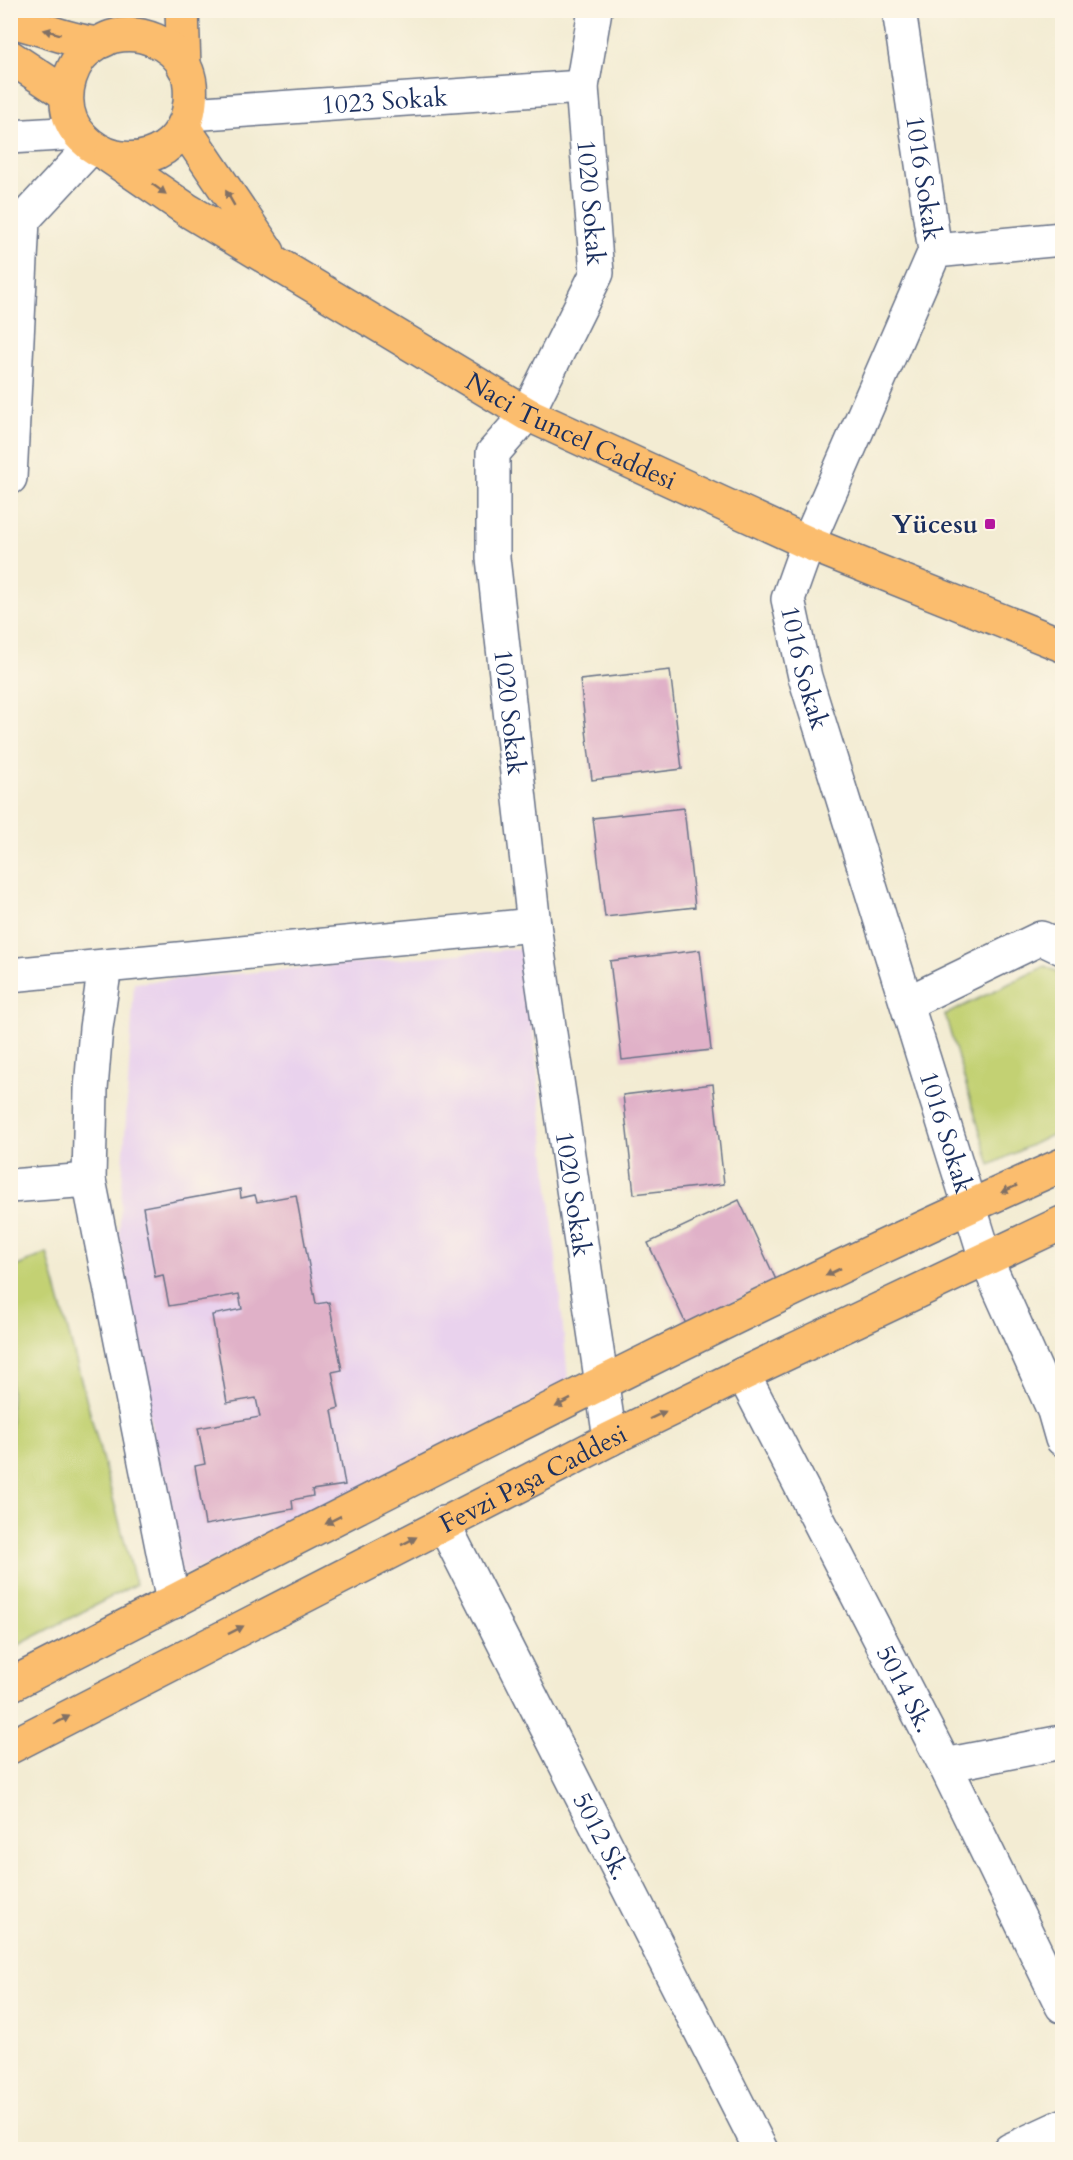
<svg xmlns="http://www.w3.org/2000/svg" width="1073" height="2160" font-family="Cardo,serif">
<style>
.built{fill:#e9d2ed}
.green{fill:#c3d173;stroke:#6f8068;stroke-width:1.5}
.building{fill:#e0b1c8}
.lines{fill:none;stroke-linecap:round;stroke-linejoin:round}
.minor-casing{stroke:#677187;stroke-width:36}
.major-casing{stroke:#677187;stroke-width:36}
.minor{stroke:#fff;stroke-width:33}
.major{stroke:#fbbd6e;stroke-width:33}
.oneway{fill:#806f65}
.poi-dot{fill:#b5179e;stroke:#fcf5e5;stroke-width:2}
.labels{text-anchor:middle;dominant-baseline:central;stroke-width:4.5;stroke-linejoin:round;paint-order:stroke}
.street-label{font-size:26px;fill:#1b2f5e;stroke:#fcf5e5}
.poi-label{font-size:26px;font-weight:bold;fill:#1b2f5e;stroke:#fcf5e5;text-anchor:end}
</style>
<rect width="100%" height="100%" fill="#fcf5e5"/>
<filter id="ink" filterUnits="userSpaceOnUse"><feTurbulence type="fractalNoise" baseFrequency=".0167" numOctaves="2"/><feDisplacementMap in="SourceGraphic" scale="12" xChannelSelector="R" yChannelSelector="G"/><feConvolveMatrix kernelMatrix="1 2 1 2 8 2 1 2 1" color-interpolation-filters="sRGB"/></filter>
<filter id="wash" filterUnits="userSpaceOnUse"><feTurbulence type="fractalNoise" baseFrequency=".008" numOctaves="4" result="noise"/><feDisplacementMap in="SourceGraphic" scale="24" xChannelSelector="R" yChannelSelector="G"/><feGaussianBlur stdDeviation="1.35" result="paint"/><feColorMatrix in="noise" values="0 0 0 0 0 0 0 0 0 0 0 0 0 0 0 0 0 1.4 0 .05"/><feComposite in="paint" operator="in"/></filter>
<g filter="url(#wash)">
<rect width="100%" height="100%" fill="#f3ecd3"/>
<!-- built -->
<path class="built" d="M525,948L569,1388L177,1579L119,1235L134,983Z"/>
<!-- green -->
<path class="green" d="M1045,966L1062,974V1130L990,1165L945,1015Z
M47,1253L136,1584L11,1649V1269Z"/>
<g id="blocks">
<!-- building -->
<path class="building" d="M670,670L682,769L592,780L580,680Z
M684,808L695,907L605,917L593,818Z
M700,950L711,1050L622,1060L610,961Z
M713,1084L724,1184L634,1194L623,1095Z
M240,1189L241,1198L255,1195L257,1202L296,1195L316,1304L329,1302L342,1370L332,1372L339,1408L332,1410L345,1485L312,1490L313,1496L292,1500L293,1509L205,1525L195,1466L205,1464L198,1428L260,1417L256,1398L227,1403L212,1315L242,1309L239,1294L169,1306L163,1275L155,1277L143,1207Z
M739,1200L777,1282L686,1324L648,1243Z"/>
</g>
</g>
<g filter="url(#ink)">
<use href="#blocks" fill-opacity="0" stroke="#677187" stroke-width="1.5"/>
<g class="lines">
<defs>
<g id="minor">
<path id="s1" d="M595,10L582,87L597,273L527,414L493,453V558L534,925L610,1439"/>
<path id="s2" d="M899,10L935,251L808,543L788,599L805,677L986,1259L1054,1411L1062,1439"/>
<path id="s3" d="M189,114L582,87"/>
<path d="M10,137L77,133"/>
<path d="M935,251L1062,239"/>
<path d="M10,478L23,220L91,147"/>
<path d="M105,966L96,1028L91,1089L89,1180L173,1602"/>
<path d="M10,975L534,925"/>
<path d="M907,1003L1041,938L1062,948"/>
<path d="M10,1186L89,1180"/>
<path id="s4" d="M743,1374L945,1765L1062,2006"/>
<path id="s5" d="M443,1523L761,2150"/>
<path d="M945,1765L1062,1742"/>
<path d="M1010,2150L1062,2126"/>
</g>
<g id="major">
<path d="M182,10L184,67"/>
<path d="M10,17L19,23C43,29 69,40 93,43C101,44 107,37 115,36C141,30 172,43 185,67C191,79 191,90 190,102C185,158 121,177 83,138C61,117 63,83 79,59C83,53 90,48 96,44"/>
<path d="M10,57L66,94"/>
<path d="M184,128L268,252"/>
<path id="s6" d="M110,157L189,211L527,414L808,543L1062,645"/>
<path d="M10,1685C359,1507 705,1323 1062,1165"/>
<path id="s7" d="M10,1747L610,1439L743,1374L1062,1223"/>
</g>
</defs>
<!-- minor casing -->
<use href="#minor" class="minor-casing"/>
<!-- major casing -->
<use href="#major" class="major-casing"/>
<!-- minor -->
<use href="#minor" class="minor"/>
<!-- major -->
<use href="#major" class="major"/>
</g>
<!-- one-way arrows -->
<defs><path id="oneway-solid" d="M-6-.8H1V-3.2L6.5 0L1 3.2V.8H-6Z" transform="scale(1.5)"/></defs>
<g class="oneway">
<use href="#oneway-solid" transform="translate(52 32) rotate(-165)"/>
<use href="#oneway-solid" transform="translate(159 189) rotate(36)"/>
<use href="#oneway-solid" transform="translate(230 198) rotate(-120)"/>
<use href="#oneway-solid" transform="translate(1009 1189) rotate(156)"/>
<use href="#oneway-solid" transform="translate(833 1272) rotate(154)"/>
<use href="#oneway-solid" transform="translate(563 1403) rotate(153)"/>
<use href="#oneway-solid" transform="translate(658 1415) rotate(-26)"/>
<use href="#oneway-solid" transform="translate(333 1520) rotate(153)"/>
<use href="#oneway-solid" transform="translate(409 1541) rotate(-27)"/>
<use href="#oneway-solid" transform="translate(236 1630) rotate(-27)"/>
<use href="#oneway-solid" transform="translate(62 1720) rotate(-27)"/>
</g>
</g>
<!-- markers -->
<rect class="poi-dot" x="984" y="518" width="12" height="12" rx="3"/>
<g class="labels">
<!-- street labels -->
<g class="street-label">
<text stroke="none"><textPath href="#s3" startOffset="196">1023 Sokak</textPath></text>
<text stroke="none"><textPath href="#s2" startOffset="170">1016 Sokak</textPath></text>
<text stroke="none"><textPath href="#s1" startOffset="194">1020 Sokak</textPath></text>
<text stroke="none"><textPath href="#s6" startOffset="537">Naci Tuncel Caddesi</textPath></text>
<text stroke="none"><textPath href="#s2" startOffset="692">1016 Sokak</textPath></text>
<text stroke="none"><textPath href="#s1" startOffset="734">1020 Sokak</textPath></text>
<text stroke="none"><textPath href="#s2" startOffset="1178">1016 Sokak</textPath></text>
<text stroke="none"><textPath href="#s1" startOffset="1220">1020 Sokak</textPath></text>
<text stroke="none"><textPath href="#s7" startOffset="588">Fevzi Paşa Caddesi</textPath></text>
<text stroke="none"><textPath href="#s4" startOffset="354">5014 Sk.</textPath></text>
<text stroke="none"><textPath href="#s5" startOffset="351">5012 Sk.</textPath></text>
</g>
<!-- poi labels -->
<g class="poi-label">
<text x="978" y="524">Yücesu</text>
</g>
</g>
<!-- margin -->
<rect width="1073" height="2160" fill="none" stroke="#fcf5e5" stroke-width="36"/>
</svg>
